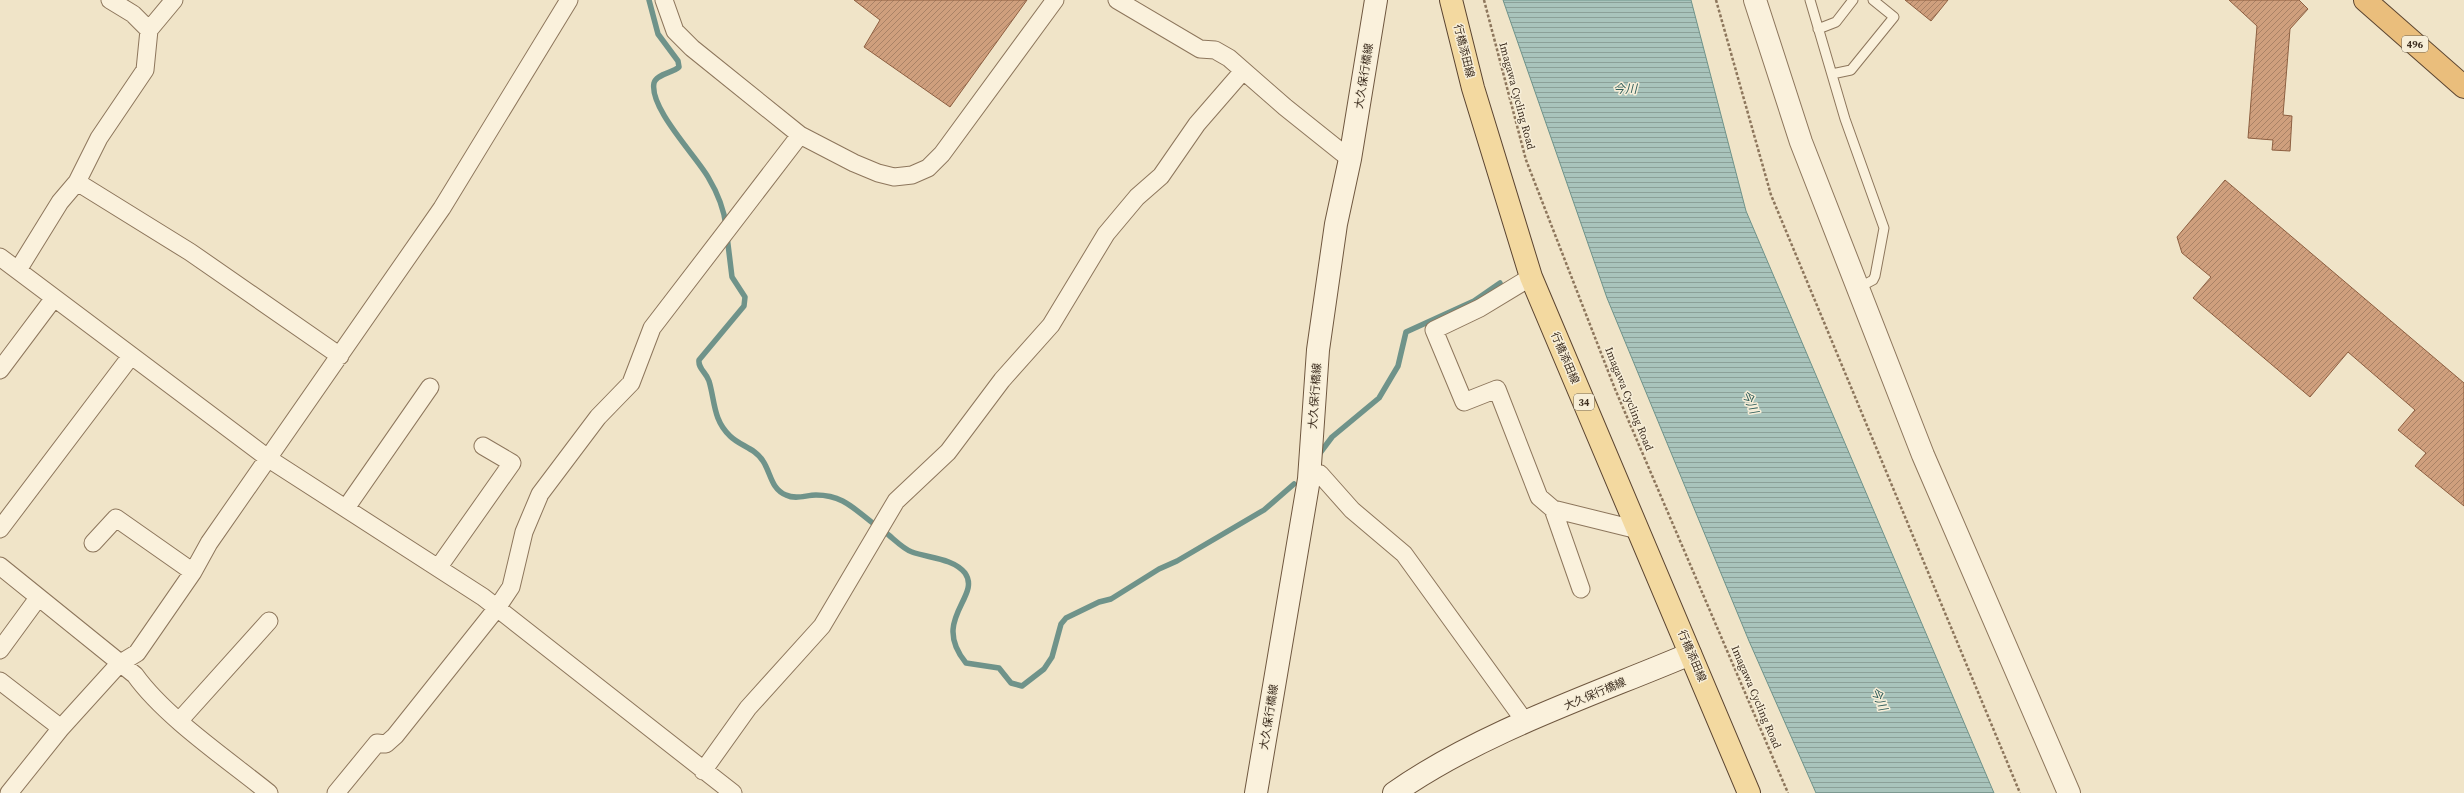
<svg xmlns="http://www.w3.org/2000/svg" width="2464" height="793" font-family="'Source Serif 4','Noto Sans JP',serif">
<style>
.water{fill:url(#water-rules);stroke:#6f938a}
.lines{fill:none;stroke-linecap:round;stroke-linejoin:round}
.stream{stroke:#6f938a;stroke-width:5.5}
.building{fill:url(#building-hatch);stroke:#8d5f41}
.service-casing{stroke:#8d765c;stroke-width:11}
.minor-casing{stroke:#8d765c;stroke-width:19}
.tertiary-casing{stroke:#8d765c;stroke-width:24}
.secondary-casing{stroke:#6f573f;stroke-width:24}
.primary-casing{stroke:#5b4430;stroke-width:24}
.trunk-casing{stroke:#5b4430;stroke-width:24}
.path{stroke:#8d765c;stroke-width:2.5;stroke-dasharray:3 2;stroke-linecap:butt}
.service{stroke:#faf1dc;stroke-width:9}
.minor{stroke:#faf1dc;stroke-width:17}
.tertiary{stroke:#faf1dc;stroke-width:22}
.secondary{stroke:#faf1dc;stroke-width:22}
.primary{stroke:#f3d9a0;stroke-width:22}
.trunk{stroke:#eabe7c;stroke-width:22}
.labels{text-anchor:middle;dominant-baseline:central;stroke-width:3;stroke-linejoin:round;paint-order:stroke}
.shield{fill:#f7eed8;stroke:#756857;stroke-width:1}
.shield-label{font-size:10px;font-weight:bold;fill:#3d2e20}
.street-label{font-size:11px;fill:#3d2e20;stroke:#f7eed8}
.water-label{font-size:12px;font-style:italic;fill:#2f5d5a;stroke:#f7eed8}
</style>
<defs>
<pattern id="water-rules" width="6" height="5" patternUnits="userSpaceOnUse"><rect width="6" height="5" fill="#a9c4bc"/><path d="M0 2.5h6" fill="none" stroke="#8ba098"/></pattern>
<pattern id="building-hatch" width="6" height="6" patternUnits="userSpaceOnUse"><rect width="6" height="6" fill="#cf9f7d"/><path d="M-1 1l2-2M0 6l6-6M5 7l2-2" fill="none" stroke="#a98266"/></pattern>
</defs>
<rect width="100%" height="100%" fill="#f0e4c8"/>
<!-- water -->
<path class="water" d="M1503,0H1691L1746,211L1994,793H1816L1749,641L1607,298Z"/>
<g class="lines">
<!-- stream -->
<path class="stream" d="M649,0L658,34L678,61L679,67C673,73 656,74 654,83C649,108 696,156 708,177C717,192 724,209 726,226
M727,236L732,277L745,297L744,306L699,360C698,369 706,372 709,381C715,401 713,420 730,436C740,446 755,448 763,461C771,473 771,489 786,495C796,500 806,495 816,495C843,495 854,509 874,524
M1317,457L1332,437L1379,398L1398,366L1406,332L1474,301L1500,283
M885,532C893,538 903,549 912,552C928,558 953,558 965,573C982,597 930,619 966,663L999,668L1011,683L1022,686L1044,669L1052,657L1061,624L1066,618L1099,602L1111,599L1159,569L1177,561L1264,510L1294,484"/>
</g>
<!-- building -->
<path class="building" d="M854,0H1027L950,107L864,47L880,20Z
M1905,0H1948L1931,21Z
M2229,0H2299L2308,9L2290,29L2283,115L2292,116L2290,151L2272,150L2273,140L2248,138L2257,26Z
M2225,180L2464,383V506L2415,466L2426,453L2398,430L2415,410L2348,352L2310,397L2193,298L2211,277L2182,253L2177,237Z"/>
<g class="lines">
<defs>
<path id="service" d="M1810,0L1845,119L1884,228L1875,276L1873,280L1858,288
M1818,29L1836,22L1853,0
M1832,74L1851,70L1894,17L1873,0"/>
<path id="minor" d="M110,0L133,14L149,30
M664,0L675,31L692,48L800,135L854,163L878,173L894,177L912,175L928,168L942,154L1055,0
M1117,0L1200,49L1215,50L1229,58L1285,107L1350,159
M77,182L190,252L340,356
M0,257L269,459L483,597L733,793
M18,270L60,202L77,182L99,138L145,70L149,30L174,0
M1531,277L1480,308L1434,330L1464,402L1497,389L1539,497L1553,509L1638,530
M0,370L54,298
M1309,479L1320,474L1352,510L1404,554L1526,723
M346,508L430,387
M1553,509L1581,589
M0,529L131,356
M93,543L116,518L193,572
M0,566L135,675C165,717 227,759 269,793
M438,568L512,463L483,446
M0,650L38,598
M0,681L61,728
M180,720L269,621
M703,771L748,708L822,626L896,501L948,452L1002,380L1051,325L1106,234L1137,197L1161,176L1197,124L1243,71
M9,793L61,728L119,664L137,653L193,572L209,543L442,208L569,0
M336,793L377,743L386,744L395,736L497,608L511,587L524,532L540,494L598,417L631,383L652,328L800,135"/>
<path id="tertiary" d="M1755,0L1801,142L1923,455L2069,793"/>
<path id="secondary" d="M1256,793L1309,479L1318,350L1336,224L1350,159L1376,0
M1394,793C1481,732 1593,695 1690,654"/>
<path id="primary" d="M1451,0L1473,88L1531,277L1749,793"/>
<path id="trunk" d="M2365,0L2464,87"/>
</defs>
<!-- service casing -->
<use href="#service" class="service-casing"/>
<!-- minor casing -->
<use href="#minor" class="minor-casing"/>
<!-- tertiary casing -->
<use href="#tertiary" class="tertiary-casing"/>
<!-- secondary casing -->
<use href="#secondary" class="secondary-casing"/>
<!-- primary casing -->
<use href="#primary" class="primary-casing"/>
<!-- trunk casing -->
<use href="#trunk" class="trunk-casing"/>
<!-- path -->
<path class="path" d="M1484,0L1526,160L1615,389L1788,793
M1716,0L1771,195L2020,793"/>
<!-- service -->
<use href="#service" class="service"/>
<!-- minor -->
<use href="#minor" class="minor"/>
<!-- tertiary -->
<use href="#tertiary" class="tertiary"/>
<!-- secondary -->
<use href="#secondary" class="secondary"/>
<!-- primary -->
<use href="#primary" class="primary"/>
<!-- trunk -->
<use href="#trunk" class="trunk"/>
</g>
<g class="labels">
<!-- shield labels -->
<g class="shield">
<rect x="2402" y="36" width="26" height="16" rx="3"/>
<rect x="1574" y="394" width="20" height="16" rx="3"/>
</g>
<g class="shield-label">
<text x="2415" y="44">496</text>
<text x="1584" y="402">34</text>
</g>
<!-- street labels -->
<g class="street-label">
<text transform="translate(1464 51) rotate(76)">行橋添田線</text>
<text transform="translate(1364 76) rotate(-81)">大久保行橋線</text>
<text transform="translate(1517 96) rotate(75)">Imagawa Cycling Road</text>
<text transform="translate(1565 358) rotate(67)">行橋添田線</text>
<text transform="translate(1315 396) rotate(-86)">大久保行橋線</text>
<text transform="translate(1629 399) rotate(68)">Imagawa Cycling Road</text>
<text transform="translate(1692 656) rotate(67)">行橋添田線</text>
<text transform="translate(1595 694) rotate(-23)">大久保行橋線</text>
<text transform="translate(1756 697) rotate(67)">Imagawa Cycling Road</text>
<text transform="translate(1269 717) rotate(-81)">大久保行橋線</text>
</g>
<!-- water labels -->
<g class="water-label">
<text x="1625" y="89">今川</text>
<text transform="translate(1750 402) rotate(67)">今川</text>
<text transform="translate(1879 699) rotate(67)">今川</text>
</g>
</g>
</svg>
